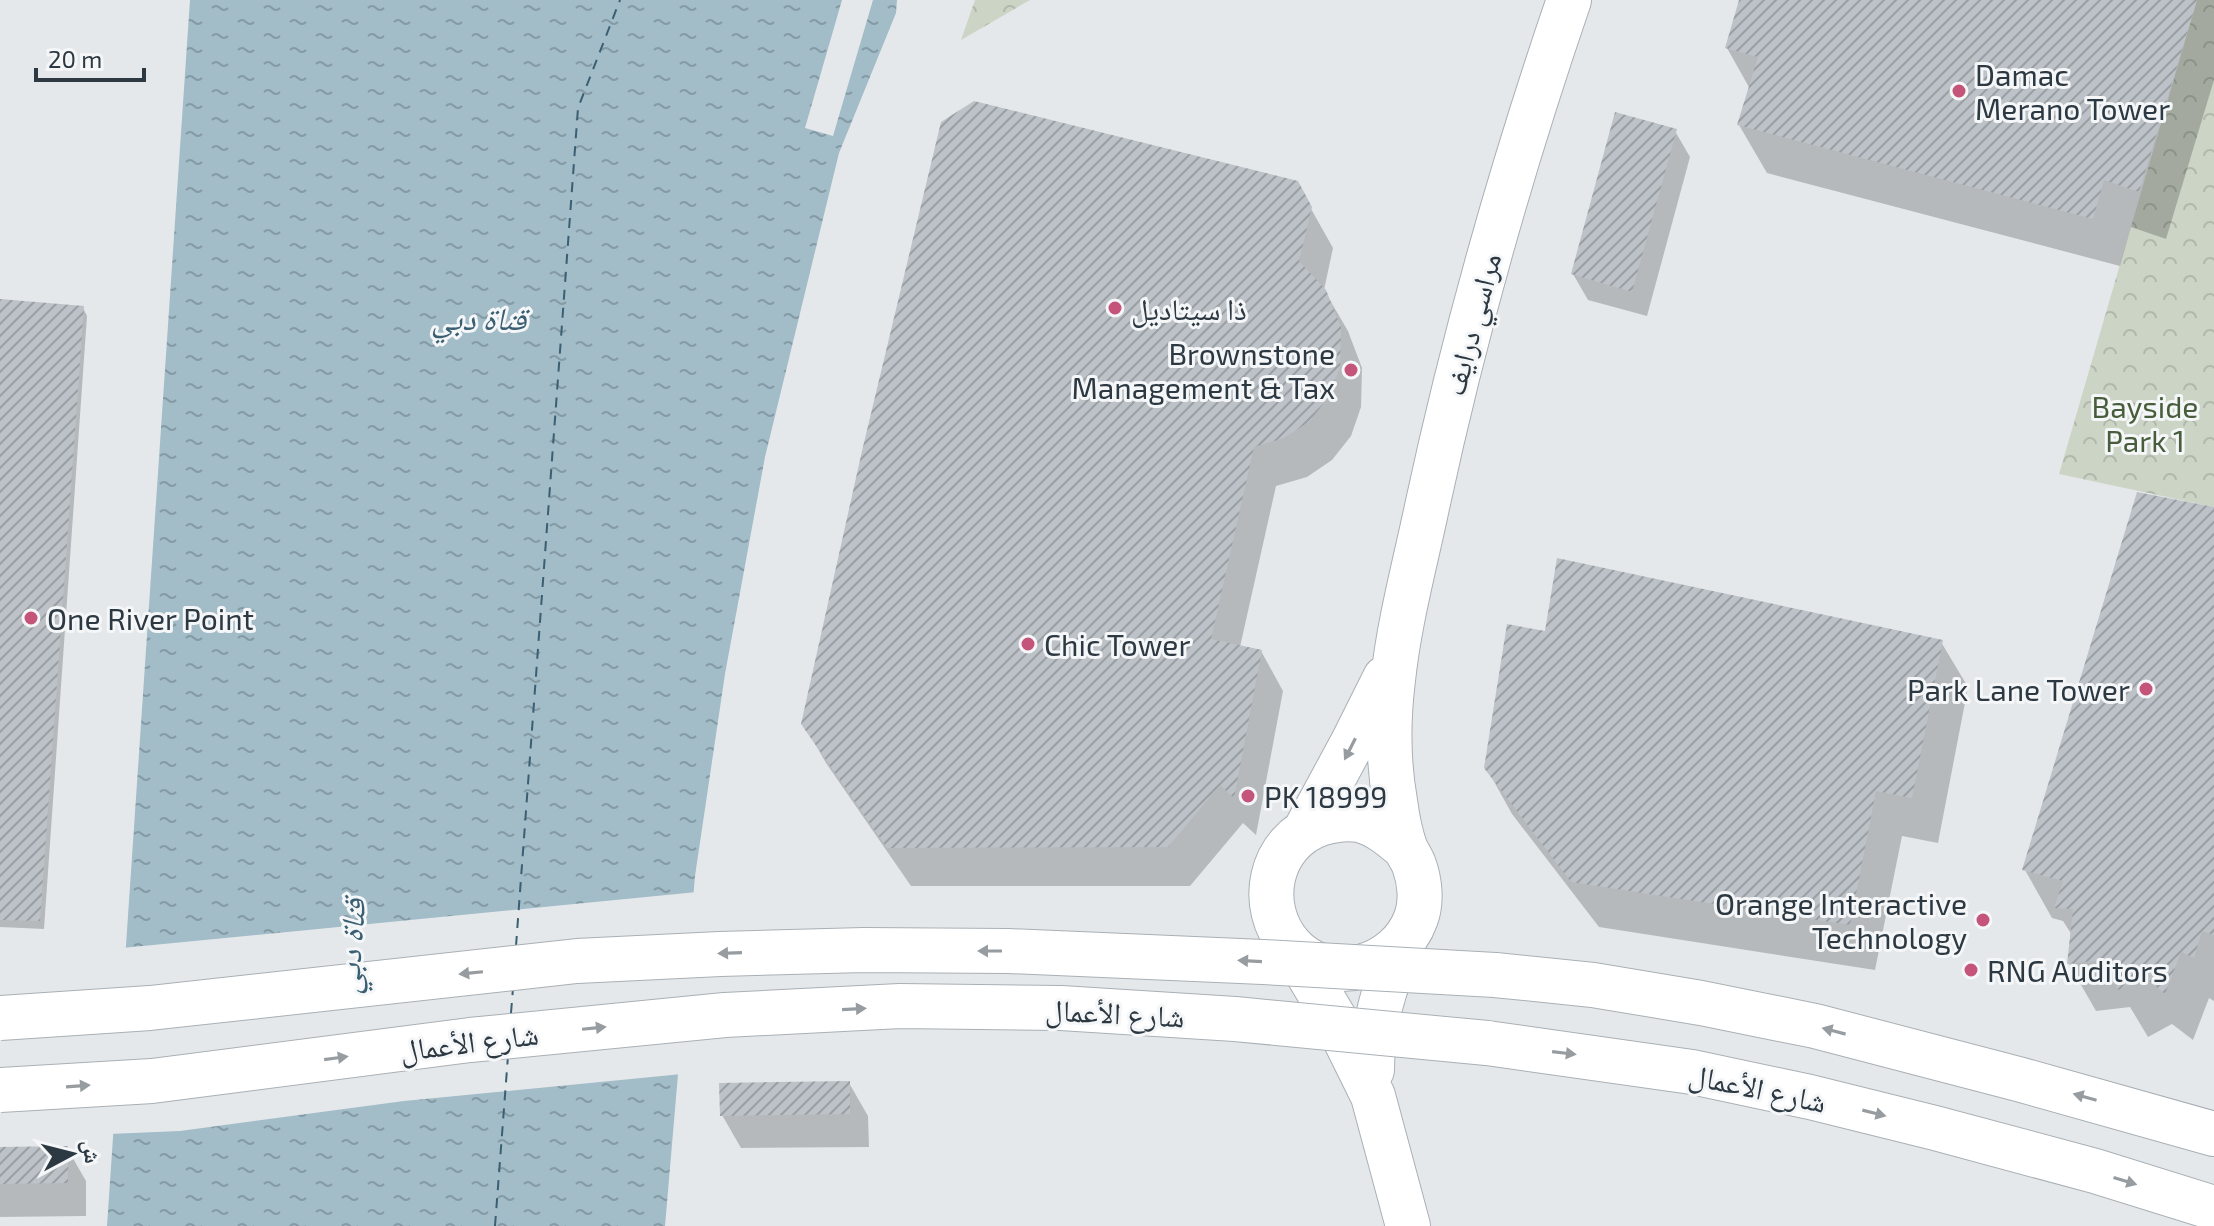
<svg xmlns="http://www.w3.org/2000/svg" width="2214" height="1226" font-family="'Exo 2','Noto Naskh Arabic',sans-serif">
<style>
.forest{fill:url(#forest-crowns)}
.water{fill:url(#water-ripples)}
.pier{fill:#e4e8eb}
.shadow{fill:#0003}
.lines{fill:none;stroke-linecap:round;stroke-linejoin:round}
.ferry{stroke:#3a5f73;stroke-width:2;stroke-dasharray:10 8;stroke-linecap:butt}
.building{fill:url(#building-hatch)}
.secondary-casing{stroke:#a9b0b5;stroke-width:46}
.secondary{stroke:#fff;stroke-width:44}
.secondary-bridge-casing{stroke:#a9b0b5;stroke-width:46;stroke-linecap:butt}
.secondary-bridge{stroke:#fff;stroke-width:44}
.oneway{fill:#969ca0}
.poi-dot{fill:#c5547b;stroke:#f4f6f8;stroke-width:3}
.labels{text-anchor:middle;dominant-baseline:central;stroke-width:6;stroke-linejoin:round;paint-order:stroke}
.poi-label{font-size:30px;fill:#2d3942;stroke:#f4f6f8;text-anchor:start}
.street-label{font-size:30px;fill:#2d3942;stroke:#f4f6f8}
.park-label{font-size:30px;fill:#485d3b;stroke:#f4f6f8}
.water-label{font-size:32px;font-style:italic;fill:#3a5f73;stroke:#f4f6f8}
</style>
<defs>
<pattern id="forest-crowns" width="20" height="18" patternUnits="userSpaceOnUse" patternTransform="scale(2)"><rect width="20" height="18" fill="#ccd4c6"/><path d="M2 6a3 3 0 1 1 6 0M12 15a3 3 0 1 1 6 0" fill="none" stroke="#b0b7ab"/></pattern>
<pattern id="water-ripples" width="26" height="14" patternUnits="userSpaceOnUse" patternTransform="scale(2)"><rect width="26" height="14" fill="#a2bcc8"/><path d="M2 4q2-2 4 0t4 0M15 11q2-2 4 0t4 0" fill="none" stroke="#849aa4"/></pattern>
<pattern id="building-hatch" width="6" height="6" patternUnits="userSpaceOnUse" patternTransform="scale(2)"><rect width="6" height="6" fill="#bcc2c7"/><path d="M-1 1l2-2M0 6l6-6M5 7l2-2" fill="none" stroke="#999fa3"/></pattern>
</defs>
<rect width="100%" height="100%" fill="#e4e8eb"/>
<!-- forest -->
<path class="forest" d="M975,0H1030L961,40Z
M2197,0H2214V507L2059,474Z"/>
<!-- water -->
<path class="water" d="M190,0H897L896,13L839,153L765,457L725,674L695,876L665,1226H107Z"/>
<!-- pier -->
<path class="pier" d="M842,0H873L833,136L805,128Z
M697,892L682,1074L404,1101L180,1131L109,1134L122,948Z"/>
<!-- shadow -->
<path class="shadow" d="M1741,0H2214V80L2166,239L2131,227L2120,266L1767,173L1739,125L1750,89L1727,48Z
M1675,131L1690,157L1647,316L1588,300L1573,274Z
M1296,182L1333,248L1324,290L1348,331L1362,368L1361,407L1351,436L1332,460L1307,477L1276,486L1240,647L1261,651L1283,691L1256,835L1243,823L1190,886H911L826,763L803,723Z
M0,301L83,308L87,316L44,929L0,927Z
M2214,509V1001L2209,998L2193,1040L2172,1024L2148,1037L2130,1007L2096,1011L2069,964L2072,935L2063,921L2052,918L2025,870Z
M1547,634L1941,642L1968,687L1938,843L1902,836L1875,970L1599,927L1512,814L1486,767Z
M849,1083L868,1116L869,1147L741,1148L722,1115Z
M67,1148L86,1181V1216L0,1217V1149Z"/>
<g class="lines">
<!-- ferry -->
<path class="ferry" d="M516,946L578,108L620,0
M511,1013L513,988
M495,1226L508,1056"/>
</g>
<!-- building -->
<path class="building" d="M1739,0H2197L2139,192L2104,180L2093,219L1737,125L1758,57L1725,48Z
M974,101L1298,181L1312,207L1299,261L1326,290L1341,327L1340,367L1329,396L1310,421L1284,438L1254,447L1211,639L1262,650L1234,798L1220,785L1168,847L887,848L801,724L862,451L941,122Z
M1615,112L1677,129L1632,292L1571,274Z
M0,299L84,306L40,921L0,920Z
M2137,492L2214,507V935L2202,931L2194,958L2181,952L2165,994L2144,977L2118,990L2109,959L2067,964L2073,909L2054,908L2063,881L2022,870Z
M1557,558L1943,640L1912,798L1876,791L1850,925L1571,882L1484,768L1507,624L1545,631Z
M850,1081V1114L720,1116L719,1083Z
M68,1146V1183L0,1184V1147Z"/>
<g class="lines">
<defs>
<path id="secondary" d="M1306,829L1353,742L1385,678
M1405,848C1391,836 1378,825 1360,820C1347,818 1332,820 1320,824C1269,842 1256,906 1291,946C1328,988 1398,969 1416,918C1422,902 1420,881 1414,865C1412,859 1407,853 1405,847C1400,833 1397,816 1395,801C1388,761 1388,720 1393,680C1399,622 1415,564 1427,507C1464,335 1512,166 1569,0
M1293,949L1336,1021L1373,1096L1408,1226
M1495,975L1593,985L1701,1003L1815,1026L2018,1079L2214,1134
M1487,1043L1692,1072L1810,1097L1935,1128L2095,1171L2214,1208
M1372,1070C1372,1025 1385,984 1402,944"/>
</defs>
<!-- secondary casing -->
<use href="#secondary" class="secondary-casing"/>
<!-- secondary -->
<use href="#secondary" class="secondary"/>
<defs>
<path id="secondary-bridge" d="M0,1018L150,1008L577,961L720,954L864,950L1008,951L1263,962L1495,975
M0,1090L152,1081L470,1040L725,1015L900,1006L1061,1008L1235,1019L1487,1043"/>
</defs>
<!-- secondary-bridge casing -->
<use href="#secondary-bridge" class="secondary-bridge-casing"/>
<!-- secondary-bridge -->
<use href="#secondary-bridge" class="secondary-bridge"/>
</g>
<!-- one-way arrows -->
<defs><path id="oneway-solid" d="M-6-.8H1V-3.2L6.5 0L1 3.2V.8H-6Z" transform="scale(2)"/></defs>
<g class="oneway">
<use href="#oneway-solid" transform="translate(1350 749) rotate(117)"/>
<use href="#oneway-solid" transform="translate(990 951) rotate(-180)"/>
<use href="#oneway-solid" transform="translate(730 953) rotate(178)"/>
<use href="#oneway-solid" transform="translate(1250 961) rotate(-177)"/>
<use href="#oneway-solid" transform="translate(471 973) rotate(174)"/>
<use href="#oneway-solid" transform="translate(854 1009) rotate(-3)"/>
<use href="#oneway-solid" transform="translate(594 1028) rotate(-6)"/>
<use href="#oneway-solid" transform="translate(1834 1031) rotate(-165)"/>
<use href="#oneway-solid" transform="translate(1564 1053) rotate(7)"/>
<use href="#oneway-solid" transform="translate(336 1058) rotate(-8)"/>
<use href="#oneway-solid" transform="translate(78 1086) rotate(-4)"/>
<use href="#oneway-solid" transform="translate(2085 1097) rotate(-164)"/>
<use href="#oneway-solid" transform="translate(1874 1113) rotate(14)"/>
<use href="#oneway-solid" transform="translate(2125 1181) rotate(17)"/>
</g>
<!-- markers -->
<g class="poi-dot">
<circle cx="1959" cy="91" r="8"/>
<circle cx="1115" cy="308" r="8"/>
<circle cx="1351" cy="370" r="8"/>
<circle cx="31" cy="618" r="8"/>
<circle cx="1028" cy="644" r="8"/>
<circle cx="2146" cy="689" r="8"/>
<circle cx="1248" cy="796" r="8"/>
<circle cx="1983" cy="920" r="8"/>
<circle cx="1971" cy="970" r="8"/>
</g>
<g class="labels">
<!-- poi labels -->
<g class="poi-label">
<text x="1975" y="74">Damac<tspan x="1975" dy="34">Merano Tower</tspan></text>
<text x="1131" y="308">ذا سيتاديل</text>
<text x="1335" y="353" text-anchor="end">Brownstone<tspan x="1335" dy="34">Management &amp; Tax</tspan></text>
<text x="47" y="618">One River Point</text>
<text x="1044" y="644">Chic Tower</text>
<text x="2130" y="689" text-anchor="end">Park Lane Tower</text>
<text x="1264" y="796">PK 18999</text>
<text x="1967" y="903" text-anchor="end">Orange Interactive<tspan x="1967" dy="34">Technology</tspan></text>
<text x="1987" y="970">RNG Auditors</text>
</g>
<!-- street labels -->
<g class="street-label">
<text transform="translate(1471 324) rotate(-75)">مراسي درايف</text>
<text transform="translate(1115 1012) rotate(3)">شارع الأعمال</text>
<text transform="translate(469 1041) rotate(-7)">شارع الأعمال</text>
<text transform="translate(1758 1087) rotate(12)">شارع الأعمال</text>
</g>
<!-- park labels -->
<g class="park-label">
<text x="2145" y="406">Bayside<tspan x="2145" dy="34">Park 1</tspan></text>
</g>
<!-- water labels -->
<g class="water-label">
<text x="479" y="317">قناة دبي</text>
<text transform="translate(349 946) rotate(-86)">قناة دبي</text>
</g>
</g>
<!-- north arrow -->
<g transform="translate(72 1154) rotate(83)" stroke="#f4f6f8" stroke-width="6" paint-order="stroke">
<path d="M0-6L14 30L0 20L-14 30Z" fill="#2d3942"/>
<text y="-12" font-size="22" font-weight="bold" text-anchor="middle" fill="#2d3942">ش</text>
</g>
<!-- scale -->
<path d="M36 68v12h108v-12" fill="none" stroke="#2d3942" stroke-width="4"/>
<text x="48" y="68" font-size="24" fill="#2d3942" stroke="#f4f6f8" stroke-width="6" paint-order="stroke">20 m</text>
</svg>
